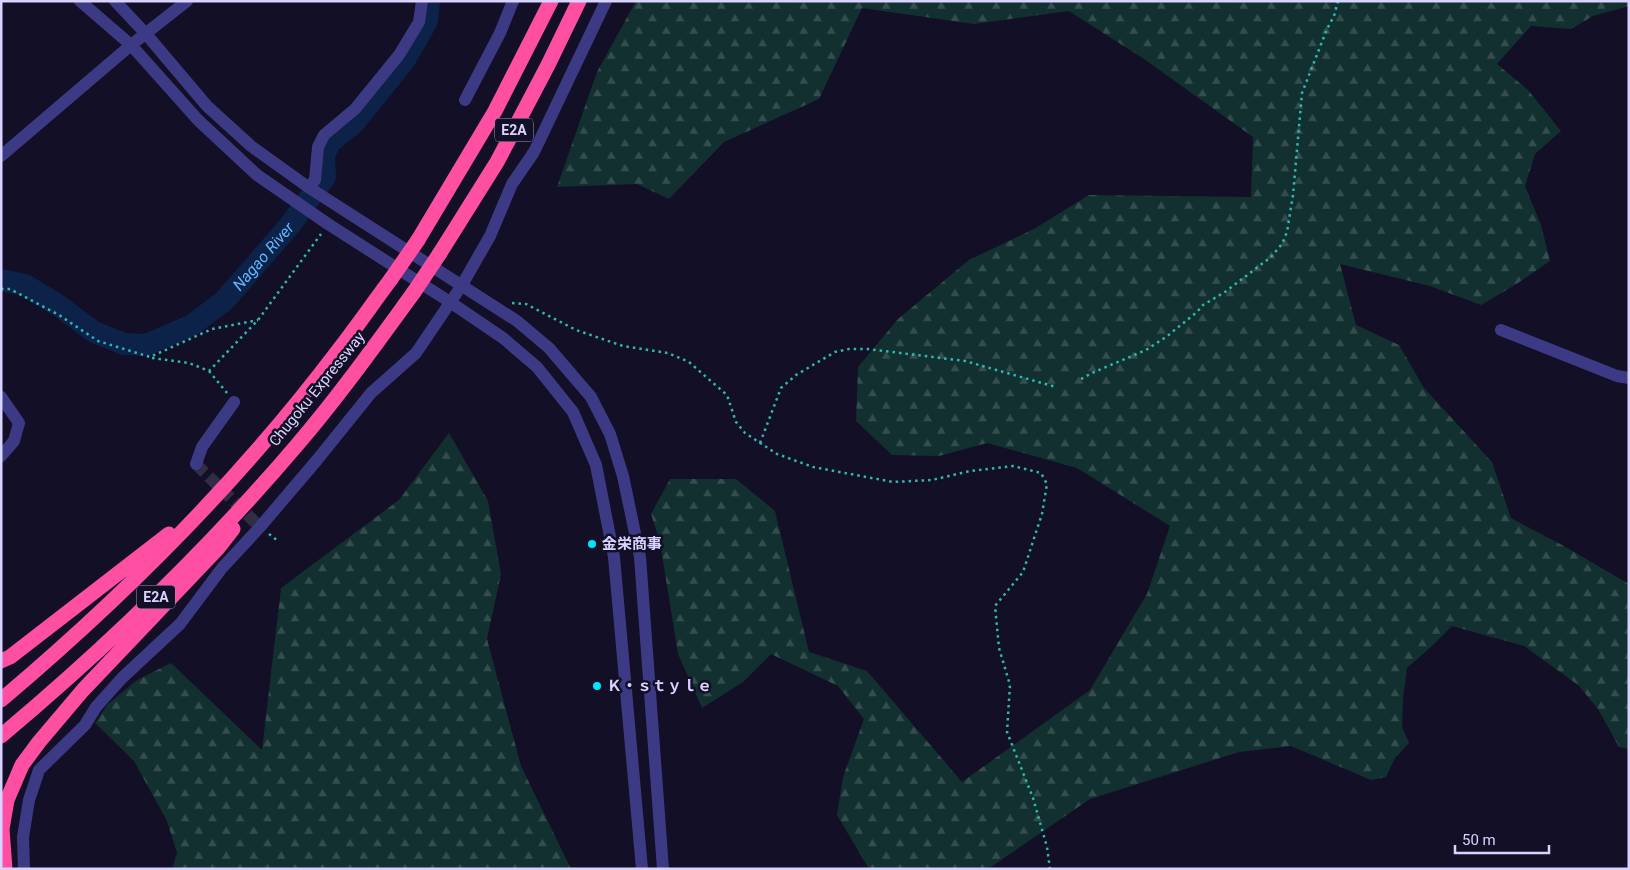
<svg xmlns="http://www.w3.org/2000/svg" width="1630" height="870" font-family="Roboto,'Noto Sans JP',sans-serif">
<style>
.forest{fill:url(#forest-firs)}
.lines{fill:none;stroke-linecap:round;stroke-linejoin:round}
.river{stroke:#0c2248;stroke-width:22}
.minor-tunnel{stroke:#312d47;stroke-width:12;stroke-dasharray:12 6;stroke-linecap:butt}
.path{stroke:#2fb8b0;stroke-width:2.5;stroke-dasharray:2.5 4;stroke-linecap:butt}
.minor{stroke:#3d3a85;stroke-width:12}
.highway{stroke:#ff4fa3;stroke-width:15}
.highway-bridge{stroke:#ff4fa3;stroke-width:15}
.poi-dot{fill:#00e5ff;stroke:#130f26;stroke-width:2}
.labels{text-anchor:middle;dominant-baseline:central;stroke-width:5;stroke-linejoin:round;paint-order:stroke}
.shield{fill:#130f26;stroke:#9e99be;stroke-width:1}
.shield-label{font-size:14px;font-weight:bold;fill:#d9d4ff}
.street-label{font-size:15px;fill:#d9d4ff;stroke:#130f26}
.poi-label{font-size:15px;font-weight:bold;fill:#d9d4ff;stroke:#130f26;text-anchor:start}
.water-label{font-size:16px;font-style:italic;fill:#62b6ff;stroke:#130f26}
</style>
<defs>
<pattern id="forest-firs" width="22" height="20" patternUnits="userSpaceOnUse" patternTransform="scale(1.25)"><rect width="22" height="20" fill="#12302f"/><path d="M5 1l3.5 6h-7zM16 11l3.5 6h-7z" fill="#344d4e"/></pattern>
</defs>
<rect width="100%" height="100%" fill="#130f26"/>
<!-- forest -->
<path class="forest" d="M636,1H1629V6L1593,16L1571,29L1531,26L1497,64L1528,90L1561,131L1535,154L1525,186L1541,225L1550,261L1515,285L1481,305L1430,286L1340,264L1356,325L1399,345L1424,388L1492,462L1511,518L1562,545L1629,584V749L1619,747L1598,709L1578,685L1524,646L1452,626L1432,646L1407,668L1403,698L1402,727L1409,743L1395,758L1386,777L1371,780L1291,746L1239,752L1090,799L988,869H869L837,815L843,777L864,719L838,686L771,654L743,682L702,708L678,654L660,542L651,514L670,479H736L775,511L809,652L867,671L962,782L1090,690L1147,594L1170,526L1077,468L987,443L939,456L892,455L856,421L858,367L898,319L969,260L1034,229L1089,195L1251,197L1253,137L1144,59L1069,11L974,24L862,8L819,99L724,142L669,199L637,184L557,187L597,72Z
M449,433L488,501L501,574L487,639L521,766L571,869H172L177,853L167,821L134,761L95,723L108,704L137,680L171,663L262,750L281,588L399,500Z"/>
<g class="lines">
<!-- river -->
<path class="river" id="s1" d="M1,280L25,285L58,305L94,332L124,344L146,345L192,325L224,301L290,225L325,177L324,156L330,142L353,124L404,61L427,21L429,1"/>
<!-- minor-tunnel -->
<path class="minor-tunnel" d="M196,464L260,527"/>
<!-- path -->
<path class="path" d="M1,289H10L59,315L98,341L150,357L212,329L258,320
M512,303L526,304L576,330L623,346L668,353L689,362L727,395L736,422L745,433L777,454L813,467L893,482L932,480L970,471L1013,466L1041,473L1047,484L1042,514L1023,572L995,606L999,648L1010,685L1007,732L1033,798L1047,847L1050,869
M152,358L189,363L209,371L258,320L321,234
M209,371L227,393
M1081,379L1092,373L1146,350L1166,337L1197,312L1203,305L1225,292L1271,257L1282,244L1287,232L1293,195L1302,93L1327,29L1334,16L1338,1
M760,443L781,388L796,375L835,352L849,349H868L965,361L1056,387
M269,534L278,541"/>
<!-- minor -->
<path class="minor" d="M80,1L131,45L198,120L257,175L328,224L450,302L503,338L537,367L573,412L596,465L614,557L642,869
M115,1L146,34L207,106L251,146L308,187L517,321L549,348L591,397L610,434L623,476L640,557L663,869
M465,100L500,33L513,1
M1,156L131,45L187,1
M308,187L315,180L318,147L324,135L355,109L399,55L419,22L422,1
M1501,330L1617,376L1629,378
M1,397L19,423L14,441L1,456
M196,464L202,447L234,402
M24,869L23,837L29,800L39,770L85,725L96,707L122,678L180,624L222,568L260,527L317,460L371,393L416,353L462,285L490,236L512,184L534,152L606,1"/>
<!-- highway -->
<path class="highway" d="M418,240L495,111L551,1
M440,253L497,162L548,65L579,1
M1,661L10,657L169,534
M1,700C123,597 240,480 337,352C356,328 373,303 391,279
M1,736C107,647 207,551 297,445C339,396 376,344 414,292
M5,869L2,829L7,800L22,765L39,742L83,690L219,547L233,529"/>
<!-- highway-bridge -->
<path class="highway-bridge" d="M391,279L418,240
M414,292L440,253"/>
</g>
<!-- markers -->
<g class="poi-dot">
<circle cx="592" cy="544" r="5"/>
<circle cx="597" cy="686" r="5"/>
</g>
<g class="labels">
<!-- shield labels -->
<g class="shield">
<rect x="495" y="118.5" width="38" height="23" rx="4"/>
<rect x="137" y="585.5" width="38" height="23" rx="4"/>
</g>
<g class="shield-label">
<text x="514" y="130">E2A</text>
<text x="156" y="597">E2A</text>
</g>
<!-- street labels -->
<g class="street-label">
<text transform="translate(317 389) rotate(-51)">Chugoku Expressway</text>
</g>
<!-- poi labels -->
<g class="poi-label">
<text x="602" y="544">金栄商事</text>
<text x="607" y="686">Ｋ・ｓｔｙｌｅ</text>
</g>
<!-- water labels -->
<g class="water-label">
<text stroke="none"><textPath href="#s1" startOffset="312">Nagao River</textPath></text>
</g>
</g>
<!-- border -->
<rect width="1630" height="870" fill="none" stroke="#d9d4ff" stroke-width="5"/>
<!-- scale -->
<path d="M1455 845v8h94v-8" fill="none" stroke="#d9d4ff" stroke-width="2.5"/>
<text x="1462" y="845" font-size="15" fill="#d9d4ff" stroke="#130f26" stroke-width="4" paint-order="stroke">50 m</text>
</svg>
